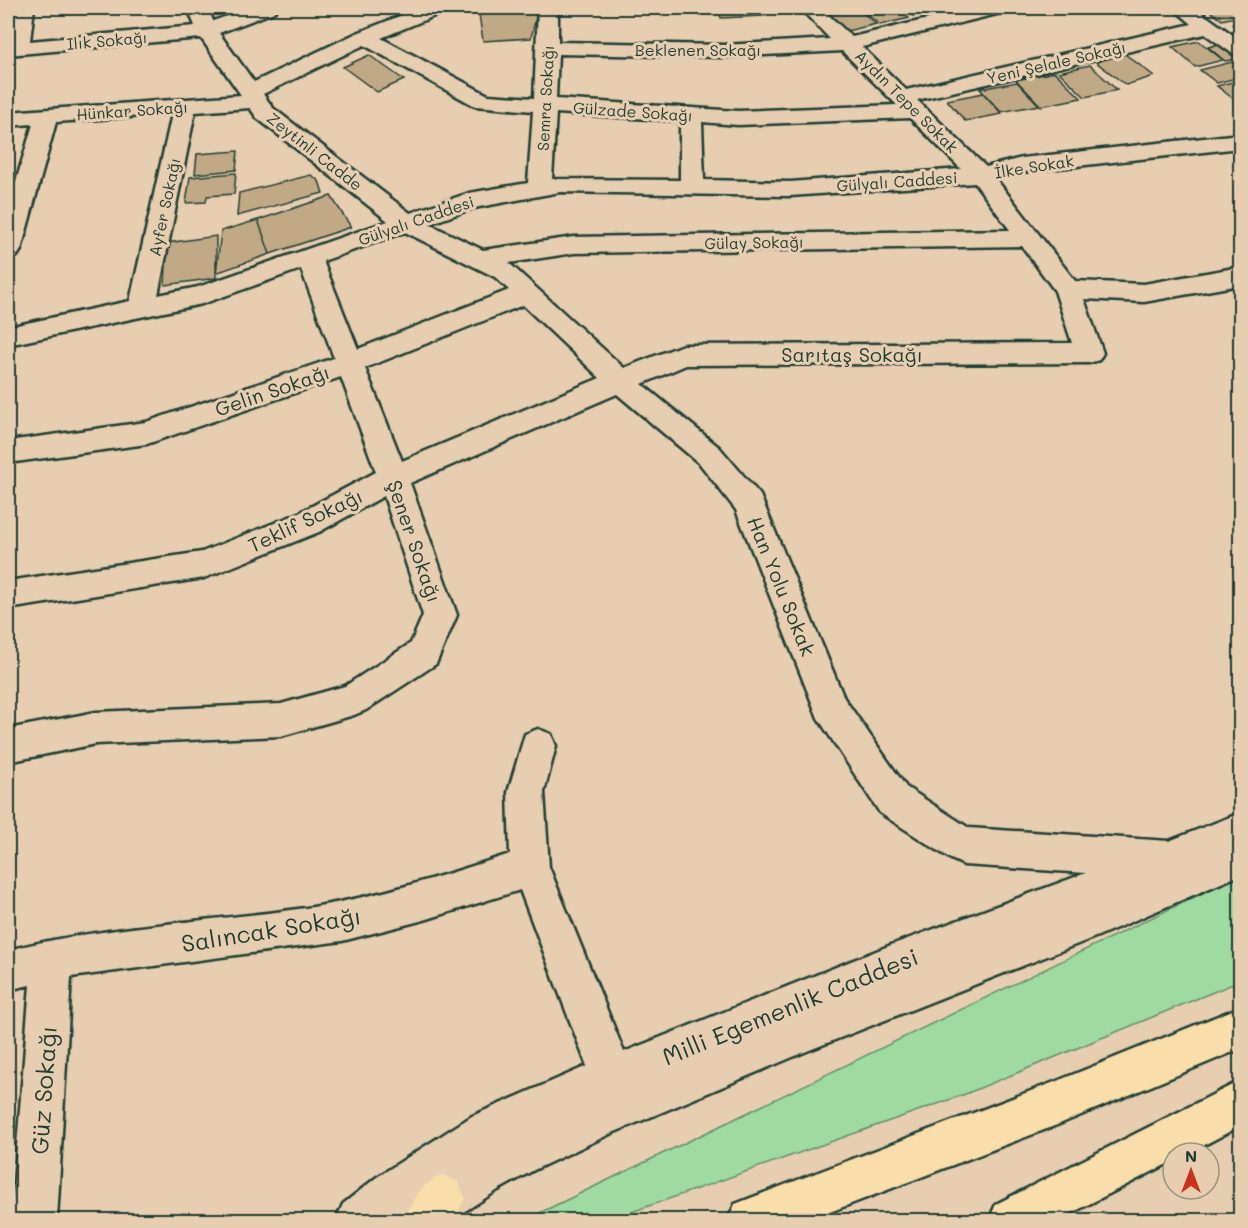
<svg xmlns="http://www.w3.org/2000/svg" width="1248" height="1228" font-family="Mali,sans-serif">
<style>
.green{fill:#9fdaa0;stroke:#5f8c6a;stroke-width:1.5}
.building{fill:#c2a986;stroke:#1f3d34;stroke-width:1.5}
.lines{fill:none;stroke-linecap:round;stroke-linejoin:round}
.minor-casing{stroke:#1f3d34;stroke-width:5}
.highway-casing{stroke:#1f3d34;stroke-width:5}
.minor{fill:#e8ceb0;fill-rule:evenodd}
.highway{fill:#f9deab;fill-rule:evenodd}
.labels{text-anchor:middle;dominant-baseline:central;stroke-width:6;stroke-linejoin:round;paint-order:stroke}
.far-street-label{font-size:16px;fill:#1f3d34;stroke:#e8ceb0}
.street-label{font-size:20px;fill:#1f3d34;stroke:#e8ceb0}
.near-street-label{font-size:24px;fill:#1f3d34;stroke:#e8ceb0}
</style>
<rect width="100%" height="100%" fill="#e8ceb0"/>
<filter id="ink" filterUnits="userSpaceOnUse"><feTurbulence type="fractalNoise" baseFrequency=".0167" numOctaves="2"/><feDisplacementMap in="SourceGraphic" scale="12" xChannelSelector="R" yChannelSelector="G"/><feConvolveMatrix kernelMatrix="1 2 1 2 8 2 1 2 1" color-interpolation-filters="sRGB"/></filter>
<g filter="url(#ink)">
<!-- green -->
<path class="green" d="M1240,875V981L963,1095L609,1220H525Z"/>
<!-- building -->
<path class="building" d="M478,8H533L536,17L531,38L483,41Z
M718,8H760L763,16L721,18Z
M857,8L876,24L847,31L829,14Z
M860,8H897L909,18L880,25Z
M903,8H932L935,10L913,16Z
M1206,8H1236L1240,11V16L1222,20Z
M1199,41L1223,60L1195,67L1172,47Z
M1219,44L1237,59L1225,61L1208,47Z
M1125,54L1154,76L1126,85L1096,62Z
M369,55L404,80L377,92L343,67Z
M1232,62L1240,69V77L1217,83L1200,70Z
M1090,65L1117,90L1085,97L1059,72Z
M1055,72L1081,98L1041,106L1016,80Z
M1240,80V100L1236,101L1217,86Z
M1017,82L1039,105L1001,112L980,89Z
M983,93L1002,114L965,121L947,100Z
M238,151L236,170L195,174L197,154Z
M236,173L234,194L207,196L206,202L186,203L190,177Z
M311,175L319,181L323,193L237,216L239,193Z
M331,196L351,227L270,254L258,220Z
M258,220L270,254L216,273L221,231Z
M216,236V278L165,285L167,243Z"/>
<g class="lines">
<defs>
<path id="minor" d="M14,8H34L30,41L195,26L188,8H208L213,21L250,8H277L274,12L219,33L254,82L357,33L420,8H447L444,12L381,38L488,95L534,98L538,8H558V42L724,45L830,39L800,8H821L852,37L975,8H1008L1005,12L862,47L906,90L1192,24L1173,8H1195L1240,40V56L1233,54L1205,34L917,100L986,167L1022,158L1240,134V148L1022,172L996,179L1075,281L1144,284L1240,267V285L1144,302L1084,299L1103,353L1099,360L1089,363L686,365L642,384L720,448L760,495L844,698L906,787L969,828L1169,841L1240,813V875L1098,936L807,1051L610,1134L534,1170L498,1190L451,1220H336L343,1204L377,1177L472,1116L587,1066L520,890L424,920L342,941L71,977L57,1220H11L30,985L8,990V950C107,925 211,922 313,907C380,896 446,875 510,854L508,792L525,734L538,729L551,734L556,746L544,792L549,867L624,1052L891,945L1086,873L964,865L951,859L880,813L818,718L736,510L700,464L617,394L410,483L457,615L436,664L366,710L354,715L281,736L96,744L8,762V729L96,712L281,704L345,686L411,643L423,615L384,496L319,532L204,578L8,609V581L202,552L297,514L376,472L341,377L147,444L8,463V441L146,422L334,358L301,269L202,304L8,345V327L130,301L172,114L56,122L21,250L17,256L8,258V209L33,124L8,126V112L241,95L201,38L8,55ZM364,45L475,106L533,111L528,183L469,193L410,213L273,108L263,94ZM842,51L897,105L738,111L556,99L558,54L724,57ZM250,108L257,118L388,221L198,287L158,295L195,112ZM556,113L680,121V180L552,179ZM910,118L961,169L790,182L704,180L702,122L738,125ZM975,183L1010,230L574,237L483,250L429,224L474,208L560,192L790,196ZM405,232L495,277L509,290L358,349L323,261ZM1022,246L1055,291L1072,343L683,345L624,368L509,263L574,253ZM523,305L600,378L402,461L365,368Z"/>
<path id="highway" d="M1240,1007V1049L1057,1125L809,1220H728L735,1204L1057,1081Z
M1240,1081V1126L1189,1153H1173V1161L1058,1220H989L996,1204Z
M442,1175L458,1182L465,1198L454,1220H405C412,1199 421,1184 442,1175Z"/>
</defs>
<!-- minor casing -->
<use href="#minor" class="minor-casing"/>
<!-- highway casing -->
<use href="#highway" class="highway-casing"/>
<!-- minor -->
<use href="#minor" class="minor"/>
<!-- highway -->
<use href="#highway" class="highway"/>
</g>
</g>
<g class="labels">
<!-- far-street labels -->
<g class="far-street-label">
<text transform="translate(107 40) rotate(-5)">Ilık Sokağı</text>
<text x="698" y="49">Beklenen Sokağı</text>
<text transform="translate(1056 62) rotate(-13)">Yeni Şelale Sokağı</text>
<text transform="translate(545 98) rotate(-87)">Semra Sokağı</text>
<text transform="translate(907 101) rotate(45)">Aydın Tepe Sokak</text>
<text transform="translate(132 110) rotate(-4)">Hünkar Sokağı</text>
<text transform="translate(633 111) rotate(4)">Gülzade Sokağı</text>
<text transform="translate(315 151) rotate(38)">Zeytinli Cadde</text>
<text transform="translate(1034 166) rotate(-9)">İlke Sokak</text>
<text transform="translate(897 181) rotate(-4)">Gülyalı Caddesi</text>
<text transform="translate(164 207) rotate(-78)">Ayfer Sokağı</text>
<text transform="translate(416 220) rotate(-19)">Gülyalı Caddesi</text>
<text transform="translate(754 242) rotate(-1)">Gülay Sokağı</text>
</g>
<!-- street labels -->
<g class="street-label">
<text x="852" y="354">Sarıtaş Sokağı</text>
<text transform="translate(272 390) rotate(-19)">Gelin Sokağı</text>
<text transform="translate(305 520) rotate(-25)">Teklif Sokağı</text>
<text transform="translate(415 541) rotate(71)">Şener Sokağı</text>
<text transform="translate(782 586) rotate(68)">Han Yolu Sokak</text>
</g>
<!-- near-street labels -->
<g class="near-street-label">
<text transform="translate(271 929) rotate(-9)">Salıncak Sokağı</text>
<text transform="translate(790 1006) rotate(-22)">Milli Egemenlik Caddesi</text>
<text transform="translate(43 1090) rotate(-86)">Güz Sokağı</text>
</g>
</g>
<!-- margin -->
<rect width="1248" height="1228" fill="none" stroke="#e8ceb0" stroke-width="30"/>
<rect x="15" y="15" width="1218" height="1198" fill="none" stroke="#1f3d34" stroke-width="2" filter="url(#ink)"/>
<!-- north arrow -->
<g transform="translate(1191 1171)"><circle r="28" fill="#e8ceb0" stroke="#98947e" stroke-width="1.5"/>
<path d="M0-4.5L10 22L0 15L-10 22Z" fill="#c8321e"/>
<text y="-9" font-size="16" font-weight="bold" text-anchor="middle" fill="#1f3d34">N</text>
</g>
</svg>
